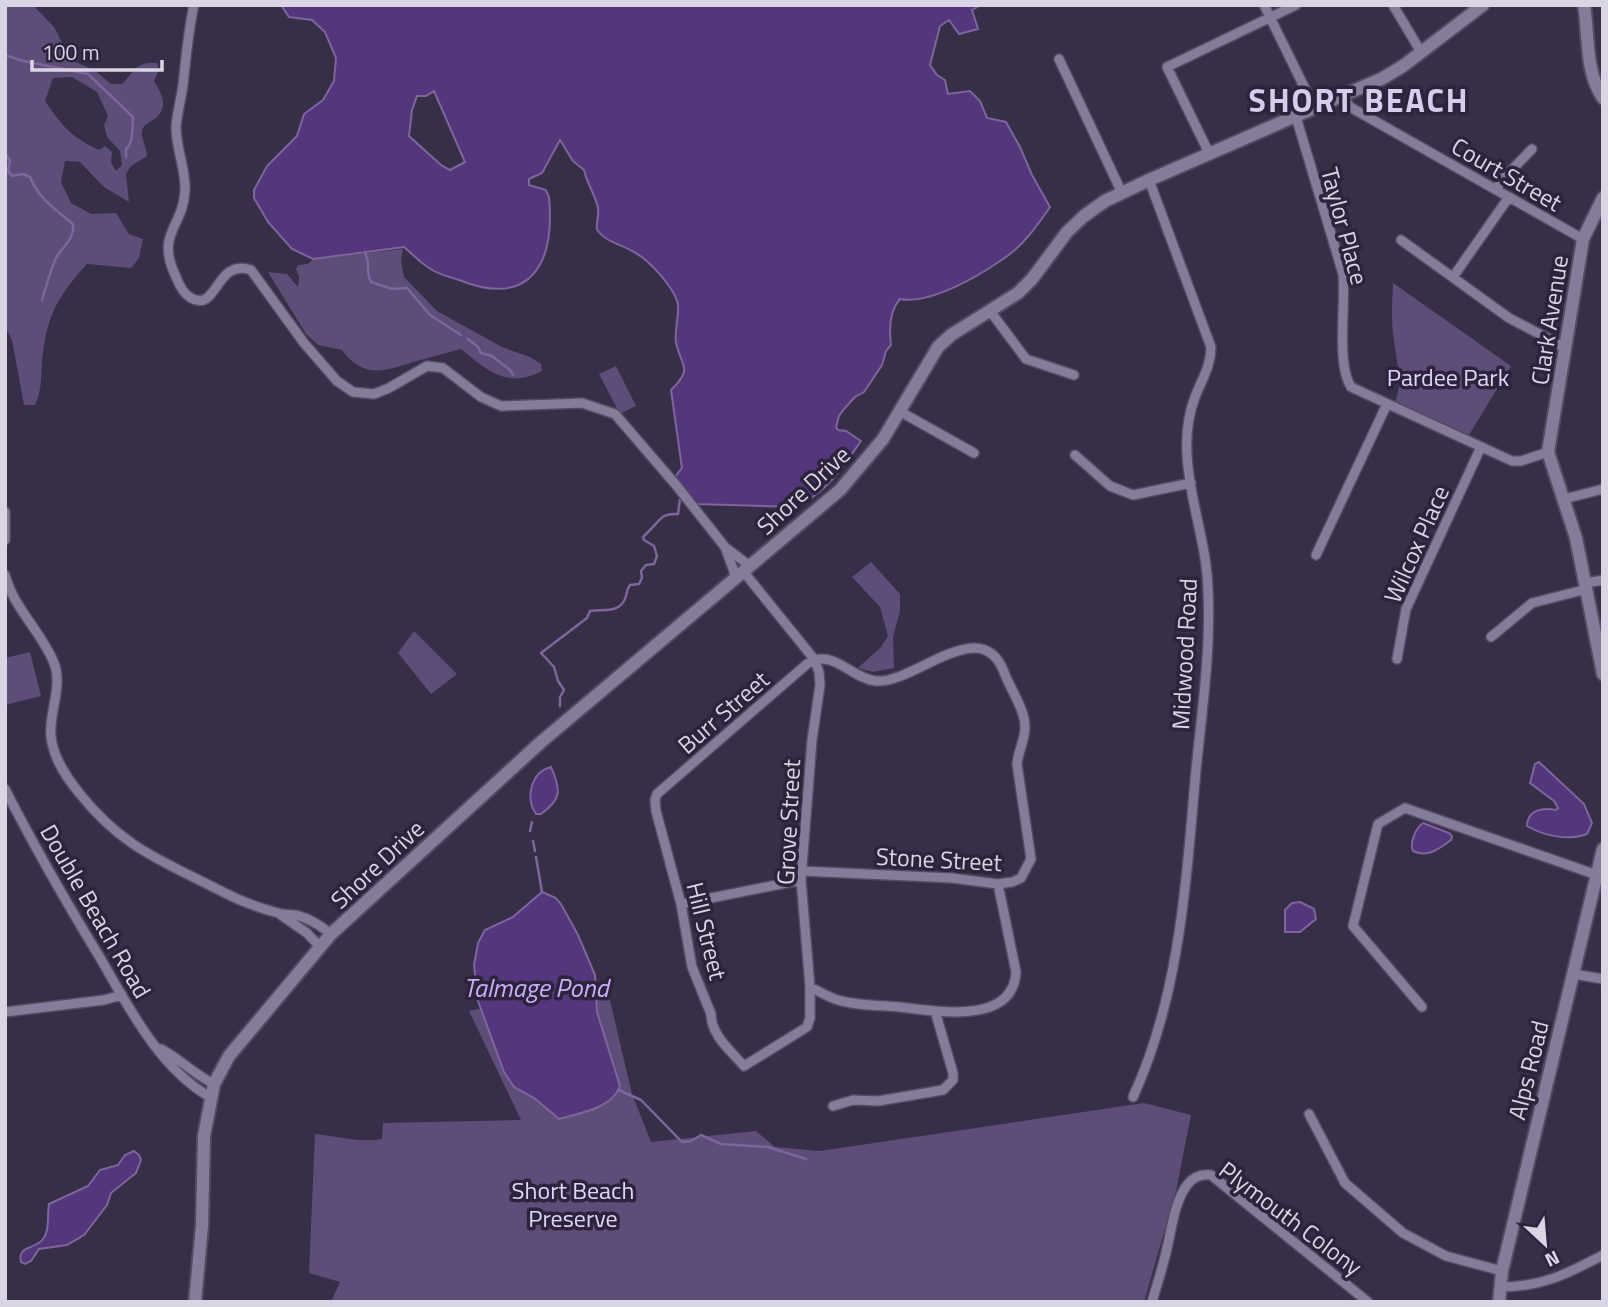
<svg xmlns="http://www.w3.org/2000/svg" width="1608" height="1307" font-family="'Titillium Web',sans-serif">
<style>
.green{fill:#5e4d79;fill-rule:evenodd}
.water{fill:#54367c;stroke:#7c669b;stroke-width:2;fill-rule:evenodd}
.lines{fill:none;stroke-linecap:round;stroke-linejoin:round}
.stream{stroke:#7c669b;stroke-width:2.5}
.street-casing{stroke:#534b60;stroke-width:12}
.secondary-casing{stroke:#534b60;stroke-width:16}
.street{stroke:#867c99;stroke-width:9}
.secondary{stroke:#867c99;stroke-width:12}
.labels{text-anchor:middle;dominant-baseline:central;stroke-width:7;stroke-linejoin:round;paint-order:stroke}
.street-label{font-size:24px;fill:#dad5e4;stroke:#2d243c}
.park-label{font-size:24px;fill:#e1d3fc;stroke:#2d243c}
.water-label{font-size:26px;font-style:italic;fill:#cbadfd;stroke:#2d243c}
.district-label{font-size:32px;font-weight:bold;letter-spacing:2px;fill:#d7ccec;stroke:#2d243c}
</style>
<rect width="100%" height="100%" fill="#372e47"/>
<!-- green -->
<path class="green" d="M5,5H33L54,27L71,60L94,70L111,84H122C136,70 134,62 157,63L159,70L154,81C161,93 169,105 157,117C152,121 146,123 143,128C139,136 147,147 147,156L131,166L126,174L129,202L104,187L80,162L65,161L61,182L71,203L91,214L116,213L129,234L143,239L139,258L131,268L87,264C57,297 46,317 42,362C41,378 42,390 35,405H24L12,340L5,326ZM72,77L97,92L108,116L104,125L107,137L120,151L122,165L116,171L111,162L112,152L105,146L99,150C70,136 63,127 45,101L53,78Z
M403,249L401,261L404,277L437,311L502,347L530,357L541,364L542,371C507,389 488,371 461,349C450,352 439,355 428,358C396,365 368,386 342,350L318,345L306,334L268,272L287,274L298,287L299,277L296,269L298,265L308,264L313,259Z
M1393,283L1511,366L1469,435L1395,402C1404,380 1396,363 1394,340C1391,322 1392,302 1393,283Z
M616,366L636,406L620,414L599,374Z
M871,562L900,594V611L893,637L894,668L873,672L858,668L881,647L888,636L880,607L852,577Z
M414,631L457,674L431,694L398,653Z
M30,652L41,696L5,705V658Z
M606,983L632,1094L651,1142L756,1131L775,1147L820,1151L1144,1103L1191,1115L1176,1191L1144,1302H331L340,1282L309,1273L315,1134C337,1136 359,1143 382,1139L383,1123L521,1120L469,1011Z"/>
<!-- water -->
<path class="water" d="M281,5H981L972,10L978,29L959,34L949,20L940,26L930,65L937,75L945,80L948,94L970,91L980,101L987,118L1006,122L1020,147L1032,175L1050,207C1037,226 1023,246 1003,259C979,276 929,305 900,299C889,311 889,329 891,345L886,351L882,365L864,392L855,397L844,409L839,416L836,427L838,430L846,431L861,441C842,468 825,496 793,507L695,504L674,478L682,468L671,390C694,368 681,366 676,343C674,331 679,317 678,305C675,288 649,260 634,252C621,244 607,243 597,230C596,222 599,215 598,208C595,194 587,184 584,170L573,161L560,140L542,173L529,179V185L546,190L549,197C555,262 532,309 459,280C449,277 437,274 429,268C420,262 412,254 404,247L313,259L292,249L268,222L254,198V190L267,166L297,136L304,114L323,100L334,81L336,58L325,32L312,20L289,17ZM434,91L465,162L450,170L441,165L409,136L412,110L417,96H426Z
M1539,762L1584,804L1592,823L1587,834C1568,841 1544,836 1527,826C1527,810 1543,807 1556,810L1558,808L1554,801L1530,783L1535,764Z
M551,767C561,790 562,799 541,814H536C525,798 531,772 551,767Z
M1423,823L1449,833L1452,836L1451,840C1439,849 1428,858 1413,851C1409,843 1416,828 1423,823Z
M542,892L556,898L561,904L578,935L595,975L597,1012L620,1086C612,1109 579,1113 559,1119L534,1098L514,1087L504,1072L478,1001L474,965L478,943L485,930L513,917Z
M1300,902L1314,909L1316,919L1300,932H1285V910L1292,903Z
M134,1151L139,1155L141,1160L136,1173L111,1193L107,1205L84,1235L67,1245L39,1249L31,1261L25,1264L21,1262C17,1245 35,1250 43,1239C50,1230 47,1215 49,1204L88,1186L100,1170L118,1165L125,1155Z"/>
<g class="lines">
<!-- stream -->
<path class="stream" d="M5,55L23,61L88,74L133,117C132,128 134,142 126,149V157
M5,153L10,161L8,171L12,176L23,174L30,177C39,199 55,209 73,224C75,240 61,247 55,260C50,273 46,286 42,300
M365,253C371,264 365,271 371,282L392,289L407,288L430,315L461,335
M468,339L478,347L481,353L492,356L510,370L513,375
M560,706V697L564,690L558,681L554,667L541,653L587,618L590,611C604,609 621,614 626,596C627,592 627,589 630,585L639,584L642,578L641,571L646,565L654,564L657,556L654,546L644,540L643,537C646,534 649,531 652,528C661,519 662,513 678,514L680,499
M530,831L532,822
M533,841L535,851
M536,857L542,892
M619,1090L641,1100L682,1142L691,1141L701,1135L721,1144L768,1147L806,1159"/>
<defs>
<path id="street" d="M194,5C188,32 186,58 183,85C181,99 177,113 176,127C176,149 186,169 185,191C183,228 155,233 176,277C179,285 184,294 191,298C218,313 215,258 251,270L304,343L337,381L353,392L374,394L389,388L427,366L443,368L481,397L501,406L582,403L615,414L676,485L725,547L750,566
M1264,5L1315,109
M1393,5L1421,52
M1059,59L1122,193
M1343,96L1350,107L1583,239
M1296,117L1343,274C1346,305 1336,364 1351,387L1512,461H1521L1548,452
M1210,155L1167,67L1296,5
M1496,189L1504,178L1532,149
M1401,240L1509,318L1566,348
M1453,277L1509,197
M990,311L1026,359L1074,375
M899,411L974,453
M1075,455L1110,486L1133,495L1191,483
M1564,499L1603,489
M5,512V540
M725,547L736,577
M1316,555L1387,404
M743,571L814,659L819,672L820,685L812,740L801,880L810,987V1018L807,1027L744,1066C731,1051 711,1035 711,1014L692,967L681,904L656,811L655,800L657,794L807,664C833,647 851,679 876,681C915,684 981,612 1004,672C1010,689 1025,709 1025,727C1025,740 1018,752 1017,764L1031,859L1021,878L1012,882L998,884L952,878L802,871
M5,575C14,609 41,631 54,663C64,688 46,717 52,743C56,762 67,778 80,794C124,849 163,861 223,892C240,901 259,908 278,913C283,915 289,914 294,915C308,917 321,926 331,934
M1586,583L1603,580
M1491,637L1532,603L1587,589
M1397,659L1406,609L1481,447
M5,789C34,846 66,902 99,956C128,1006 159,1068 210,1097
M681,904L801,880
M281,915L307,933L320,947
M1573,974L1603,979
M810,987C819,991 826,996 835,999C855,1006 878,1005 899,1007C935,1011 1013,1026 1016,972L998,884
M1422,1007L1353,926L1378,824L1405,808L1597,875
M5,1012L104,1000L122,995
M161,1049C180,1059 194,1074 214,1084
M1133,1097C1180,995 1186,881 1196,770C1202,711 1211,650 1208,590C1207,544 1189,500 1187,454C1186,435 1188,415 1195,397C1202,379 1211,366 1211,347L1149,180
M833,1106L853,1100L878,1101L943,1090L953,1080V1073L935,1011
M1309,1114L1345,1183L1403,1233L1446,1256L1502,1271
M1500,1287C1542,1287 1567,1274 1603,1255
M1152,1302C1157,1284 1163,1267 1167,1248C1172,1228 1174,1203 1187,1185C1193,1177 1202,1174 1211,1175L1368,1302"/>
<path id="secondary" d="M1584,5C1589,36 1585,72 1603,98
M1603,198L1583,239L1548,452L1576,538L1603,674
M195,1302L202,1226L204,1136L214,1084L229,1056L331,934L541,742L840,490L883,439L938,347L951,335L1018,293L1032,279L1067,232L1084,216L1105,201L1149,180L1383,78L1403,66L1483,5
M1499,1302L1502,1271L1603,849"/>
</defs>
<!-- street casing -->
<use href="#street" class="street-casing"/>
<!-- secondary casing -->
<use href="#secondary" class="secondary-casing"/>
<!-- street -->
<use href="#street" class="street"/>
<!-- secondary -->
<use href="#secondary" class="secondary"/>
</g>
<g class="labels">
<!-- street labels -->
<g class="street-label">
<text transform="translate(1507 174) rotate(30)">Court Street</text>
<text transform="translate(1345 226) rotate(75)">Taylor Place</text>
<text transform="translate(1549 320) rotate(-81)">Clark Avenue</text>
<text transform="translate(803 490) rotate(-43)">Shore Drive</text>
<text transform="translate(1416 544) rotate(-66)">Wilcox Place</text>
<text transform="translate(1184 654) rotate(-87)">Midwood Road</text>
<text transform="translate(723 712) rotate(-41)">Burr Street</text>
<text transform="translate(788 822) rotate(-87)">Grove Street</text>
<text transform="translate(939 859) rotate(3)">Stone Street</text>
<text transform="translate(377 864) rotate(-43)">Shore Drive</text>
<text transform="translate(96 911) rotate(60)">Double Beach Road</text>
<text transform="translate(707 931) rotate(76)">Hill Street</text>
<text transform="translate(1528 1070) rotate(-76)">Alps Road</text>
<text transform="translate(1291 1218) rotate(37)">Plymouth Colony</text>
</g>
<!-- park labels -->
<g class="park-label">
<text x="1448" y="377">Pardee Park</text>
<text x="573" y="1190">Short Beach<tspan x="573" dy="28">Preserve</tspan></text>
</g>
<!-- water labels -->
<g class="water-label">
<text x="536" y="987">Talmage Pond</text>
</g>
<!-- district labels -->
<g class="district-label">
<text x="1359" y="100">SHORT BEACH</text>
</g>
</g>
<!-- border -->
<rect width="1608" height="1307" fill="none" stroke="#dad5e4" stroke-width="14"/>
<!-- north arrow -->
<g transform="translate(1545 1244) rotate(154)" stroke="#2d243c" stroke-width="5" paint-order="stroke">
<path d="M0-5L12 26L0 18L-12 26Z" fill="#dad5e4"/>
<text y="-10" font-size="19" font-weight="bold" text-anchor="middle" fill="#dad5e4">N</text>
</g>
<!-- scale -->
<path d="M32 60v10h130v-10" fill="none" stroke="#dad5e4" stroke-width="3.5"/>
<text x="42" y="60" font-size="21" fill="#dad5e4" stroke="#2d243c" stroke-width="5" paint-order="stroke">100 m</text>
</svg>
